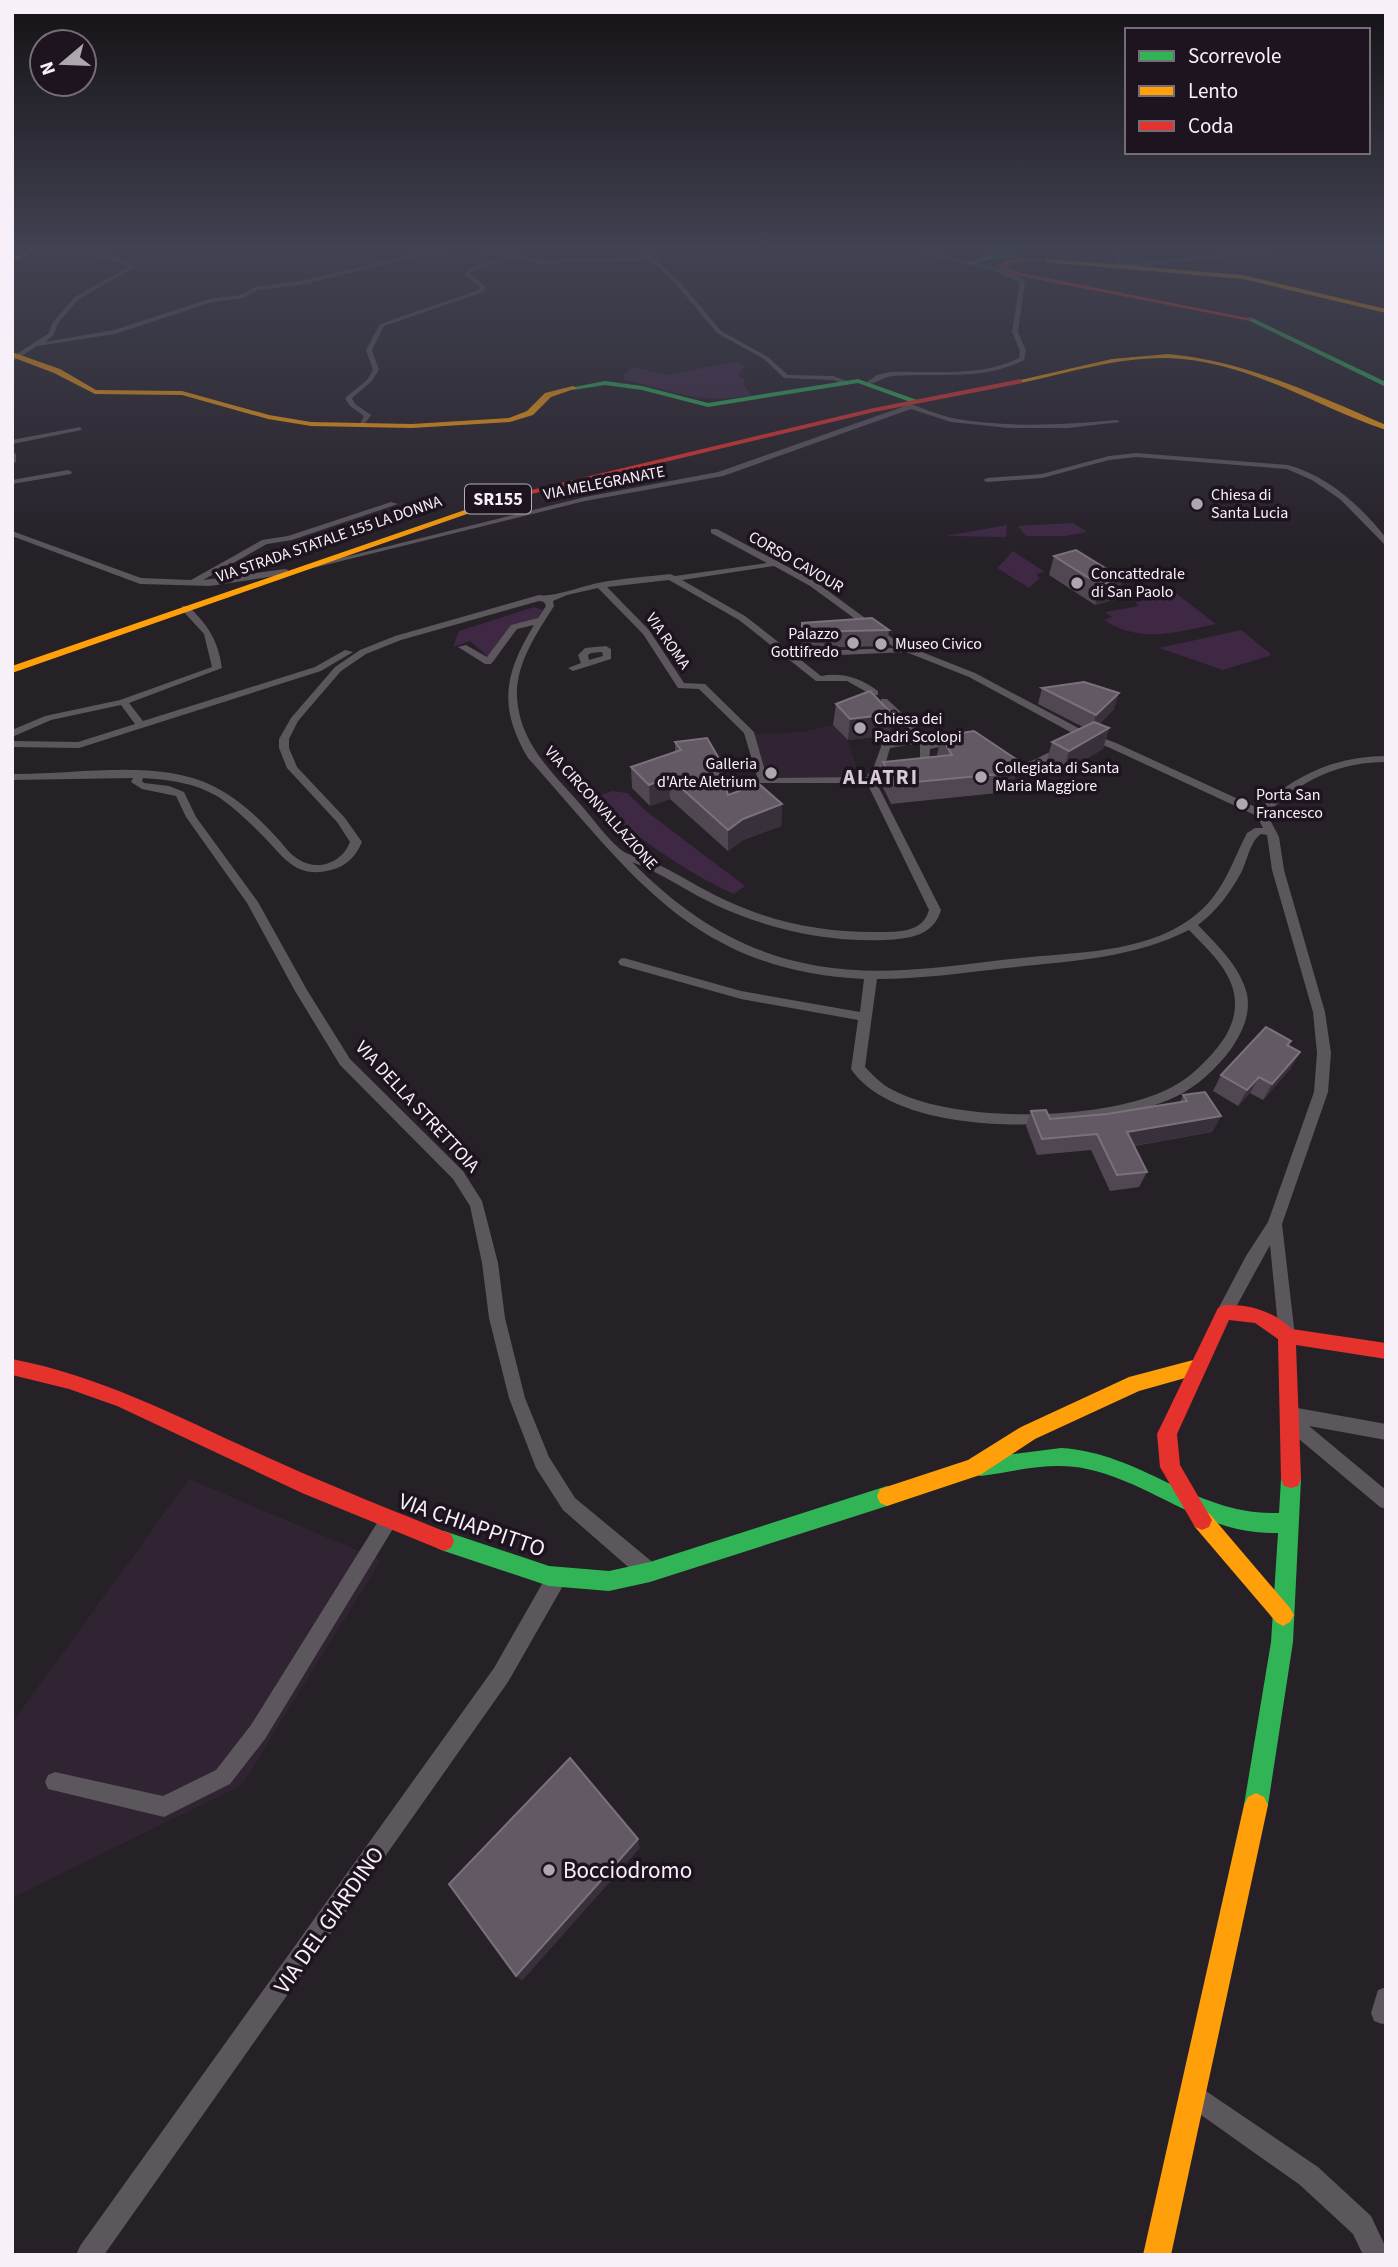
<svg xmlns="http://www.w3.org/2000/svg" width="1398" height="2267" font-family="'Source Sans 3',sans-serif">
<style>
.built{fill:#302332}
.green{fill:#3e2843}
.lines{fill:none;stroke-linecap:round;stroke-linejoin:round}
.street{fill:#5c565d;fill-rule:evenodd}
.fast{fill:#30b455;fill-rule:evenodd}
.slow{fill:#ff9f0a;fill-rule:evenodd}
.jam{fill:#e5322d;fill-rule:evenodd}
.wall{fill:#514753}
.shaded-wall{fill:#38303a}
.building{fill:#635964;stroke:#7a717c;stroke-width:2}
.poi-dot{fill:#aea7b0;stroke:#1e1420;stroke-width:2.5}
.labels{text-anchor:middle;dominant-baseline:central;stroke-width:7;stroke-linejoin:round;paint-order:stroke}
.far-street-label{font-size:16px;fill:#f8f0f9;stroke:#1e1420}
.far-poi-label{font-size:16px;fill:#f8f0f9;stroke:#1e1420;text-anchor:start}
.shield{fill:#1e1420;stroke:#b7aeb8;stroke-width:2}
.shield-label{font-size:18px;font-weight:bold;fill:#f8f0f9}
.street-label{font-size:19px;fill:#f8f0f9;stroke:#1e1420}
.far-district-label{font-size:21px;font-weight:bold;letter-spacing:2px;fill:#d8cada;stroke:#1e1420}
.near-street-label{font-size:23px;fill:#f8f0f9;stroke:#1e1420}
.near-poi-label{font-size:23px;fill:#f8f0f9;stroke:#1e1420;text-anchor:start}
</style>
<rect width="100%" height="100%" fill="#262027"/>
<!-- built -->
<path class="built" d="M833,725L848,740L860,778L765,779L754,734L801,732Z
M189,1479L381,1560L242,1785L12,1898V1723Z"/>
<!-- green -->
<path class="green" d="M737,361L745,366L738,376L745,379L744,384L751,395C701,406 672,390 624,380V374L633,367L668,375Z
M1073,523L1087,532L1065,536H1026L1018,526Z
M1007,525L1006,537L946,536Z
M1013,551L1045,572L1036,574L1040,578L1029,588L997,568Z
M1177,594L1216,624C1177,632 1140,644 1104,620L1112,617L1105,612L1139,606L1135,602Z
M534,607L543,610L537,618L515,629L494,662L470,641L453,647L459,631Z
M1241,630L1272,655L1223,670L1159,648Z
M612,791L627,793L646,811L745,886L734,894C681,870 636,836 592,799Z"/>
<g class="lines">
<!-- street -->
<path class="street" d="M22,245L116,256L135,267L79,299L58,323L53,336L45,342L114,330L209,299L240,295L255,287L301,281L450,245H487L537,260L647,257L635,245H641L680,282L721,331L768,357L788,375L833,376L849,382L846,384L833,380L784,378L764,359L717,333L676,284L650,260L537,264L512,256L471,272V275L486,287L483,292L384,326L372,350L379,370L371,382L352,398L355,404L371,415L363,426L360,424L364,416L350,406L345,398L367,380L373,370L366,350L380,324L479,290L480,287L465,275L467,270L508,255L487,249L452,248L301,285L258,290L243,298L212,302L115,334L37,346L12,362V357L48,334L53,322L75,297L128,267C97,249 54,260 22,245Z
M914,245H920L939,254L1002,269L1025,280L1018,332L1026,351L1024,360C981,382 938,372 892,376C882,377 876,384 867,384V382L877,375L890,372C934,370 978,378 1019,358L1020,351L1012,332L1020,282L992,270L935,256Z
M1108,245H1112L1123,264L1325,245L1114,269L1112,266L1118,265Z
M905,402C921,407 935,414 952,418C1006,428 1063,425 1117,420L1120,422L1068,428H1009L951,422L911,409L723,476L585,501L309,569L305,567L585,497L718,472L905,406L902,404Z
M80,427L82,430L12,444V440Z
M12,452L16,454V462L12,464Z
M1136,453L1288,465C1328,476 1361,506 1386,538V546L1340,499L1312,480L1287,469L1136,457L1109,460L1042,478L987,482L983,480L987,478L1042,474L1109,456Z
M68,470L72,472L71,474L12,484V480Z
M391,502L398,504L292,540L267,544L203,580L285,569L288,570V574L210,586L140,584L12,536V531L141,578L191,580L262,540L288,536Z
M711,529H717L816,582L899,643L975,673L1084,731L1116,743L1260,809C1293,775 1337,756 1386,756V762C1339,762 1299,781 1267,814L1279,837L1284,870L1325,1012L1331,1053L1328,1092L1282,1224L1295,1336L1293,1341L1287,1343L1281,1341L1279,1336L1270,1245L1230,1318L1224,1320L1218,1318L1216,1313L1246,1256L1268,1222L1314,1092L1317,1053L1313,1012L1272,870L1267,835L1261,834C1250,841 1247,862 1241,873C1230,893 1216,912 1198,925C1217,945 1240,966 1247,994C1251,1014 1242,1033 1231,1049C1216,1069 1197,1087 1175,1097C1103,1132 902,1144 851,1069L858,1020L741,999L620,965L618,962L620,959L624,958L741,991L860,1012L864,979C693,971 632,874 528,758C498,707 504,674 534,625L517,629L491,664H485L458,647L466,645L487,657L511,625L538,618L546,606L544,602L539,601L401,640L366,654L341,671L298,721L289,739V748L297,767L345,818L362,842C356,856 347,866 331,870C297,879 285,859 264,837C250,823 236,809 220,798C196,783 171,780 143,778L142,781L144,783L169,786L184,792L196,817L258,902L307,990L350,1059L463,1171L482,1201L498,1263L505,1318L525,1398L549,1457L575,1498L656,1565L658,1572L656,1579L649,1581L642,1579L563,1510L536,1468L509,1398L489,1318L482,1263L470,1206L453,1179L340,1065L295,991L247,903L186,817L176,796L142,789L131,782L133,778L12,780V774C74,775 157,758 213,786C238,798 261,820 279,840C285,847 290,854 298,859C317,872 342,863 350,842L337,822L287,768L279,748V739L291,718L335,667L360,650L395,636L539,595C551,598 583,586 598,583C622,578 646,577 670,574L675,576L767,563L711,533ZM774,566L810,586L895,648L791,652L745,616L682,580ZM669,580L739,620L816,681H847L872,695H878V691C860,678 843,672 821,676L797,657L906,652L969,677L1076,735L1108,747L1257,816L1263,828H1255L1247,833C1232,862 1224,891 1198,913C1154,951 1085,952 1031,957C988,961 946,968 904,970C791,976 711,942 632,862C662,873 689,893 718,906C771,930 827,942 885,940C908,939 934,936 941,910L874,778L881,772L929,762L930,749L960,742L955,739L930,743L929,737L910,723L905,726L917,737L882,744L873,769L867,775L868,777L767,778L754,732L705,684L684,683L649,630L607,587ZM598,588L643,634L678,688L699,689L744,733L759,783H867L929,910C923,932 900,932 880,932C826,933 774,923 725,900C703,890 682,876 659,865C648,859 629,857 620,849C606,837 594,820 581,805C553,773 520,744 517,698C515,664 537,633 554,606L553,601L567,595ZM920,743V758L885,765L890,748ZM1189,930C1206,948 1226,965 1233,989C1239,1011 1231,1031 1217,1048C1202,1066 1185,1082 1164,1091C1098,1121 952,1124 889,1088C880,1083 872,1074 865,1067L877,979C920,979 963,973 1006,968C1068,961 1132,959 1189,930Z
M182,606H188C208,625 218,640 222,668L129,703L143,721L315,667L345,650L353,652L321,671L79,748L12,747V741L78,742L135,724L121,705L51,720L12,737V730L45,716L120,700L212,667L204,634L182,610Z
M606,646L611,649V659L573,671L568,668L581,663L578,655L585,648ZM602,652L603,656L589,660L588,655L591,653Z
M881,699H887L904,715V719H898L881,703Z
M1062,747L1067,750L1066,752C1044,764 1018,780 996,763L1001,760C1031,769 1036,756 1062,747Z
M1292,1407L1386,1424V1440L1309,1426L1386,1490V1509L1380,1507L1287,1429L1284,1415L1286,1410Z
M388,1512L394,1515L397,1521L394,1527L265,1739L230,1784L164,1817L48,1789L45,1782L48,1775L55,1772L163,1796L216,1770L251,1725L382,1515Z
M557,1568L564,1570L566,1577L564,1584L508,1682L104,2255H76L80,2246L494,1668L550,1570Z
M1386,1987V2023L1382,2024L1374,2021L1371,2013L1378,1990Z
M1195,2085L1203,2089L1318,2167L1371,2216L1386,2248V2255H1363L1353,2234L1300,2185L1187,2105L1183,2097L1187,2089Z"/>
<!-- fast -->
<path class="fast" d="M1016,254L1018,257L990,259L970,265L967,263L990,255Z
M1250,317L1386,382V387L1248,320Z
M858,379L920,401L913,403L858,383L708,407L642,390L605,385L573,390L569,388L605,381L642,386L708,403Z
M1061,1448C1143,1453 1196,1516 1279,1513L1281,1479L1284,1472L1291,1470L1298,1472L1301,1479L1293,1642L1268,1805L1264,1813L1256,1817L1248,1813L1244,1805L1271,1642L1278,1533C1203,1535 1156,1484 1087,1469C1052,1461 1016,1471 981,1476L974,1474L971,1467L974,1460L981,1458Z
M887,1486L894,1489L897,1496L894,1503L887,1506L650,1582L609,1591L549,1586L444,1551L437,1548L434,1541L437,1534L444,1531L549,1566L609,1571L650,1562Z"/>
<!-- slow -->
<path class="slow" d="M42,245H49L12,262V258Z
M1047,259L1243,275L1386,309V313L1243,279L1045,262Z
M12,352L60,369L96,390L182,391L269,415L311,422L412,424L509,418L527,411L545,393L573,386L577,388L551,397L533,415L510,422L412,428L311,426L268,419L182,395L95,394L54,373L12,357Z
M1168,354C1246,361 1314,394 1386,425V430C1313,405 1248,361 1168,358C1118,357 1068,373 1020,383L1016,381L1112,359Z
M520,491L527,493L12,673V666Z
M1197,1359L1203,1361L1206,1367L1203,1373L1139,1391L1035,1439L980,1475L887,1506L880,1503L877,1496L880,1489L968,1460L1021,1427L1129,1377Z
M1202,1510L1209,1513L1290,1608L1294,1615L1290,1622L1283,1626L1276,1622L1195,1527L1192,1520L1195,1513Z
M1256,1793L1264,1797L1268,1805L1171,2255H1143L1244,1805L1248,1797Z"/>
<!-- jam -->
<path class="jam" d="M1011,258L1050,261L1012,262L1005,266L1017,272L1253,319L1250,321L1015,275L997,266Z
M1020,379L1023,383L874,412L523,496L519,493L874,408Z
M1224,1305C1250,1304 1273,1311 1292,1329L1386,1343V1359L1296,1345L1301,1479L1298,1486L1291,1488L1284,1486L1281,1479L1278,1339L1255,1323L1229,1320L1177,1434L1180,1465L1212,1520L1209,1527L1202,1530L1195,1527L1160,1467L1157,1434L1218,1308Z
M12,1359C101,1376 178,1417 260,1454C323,1483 387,1508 451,1534L454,1541L451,1548L444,1551L302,1493L117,1406L69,1389L12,1375Z"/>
</g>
<!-- wall -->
<path class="wall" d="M1076,550L1118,599L1095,605L1049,575L1054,556Z
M802,623L889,630L887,646L801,648Z
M1042,688L1114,709L1099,724L1109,728L1103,749L1063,772L1046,763L1052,742L1083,727L1038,704Z
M836,704L890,735L848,740L833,725Z
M941,736L1019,761L1014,780L999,785L997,793L891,804L880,781L883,762L938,757L937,755Z
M675,742L728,795L782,804L781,826L743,840L728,851L670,799L650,806L632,788L631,767L675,752Z
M1291,1041L1289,1046L1291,1068L1263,1100L1250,1093L1238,1106L1213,1091L1221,1075Z
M1183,1095L1221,1116L1212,1132L1134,1146L1147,1172L1139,1187L1110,1191L1091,1150L1037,1155L1026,1126L1031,1111L1050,1119L1107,1114L1180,1102Z"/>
<!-- shaded-wall -->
<path class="shaded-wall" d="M1123,579L1118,599L1095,605L1100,585Z
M1119,693L1114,709L1091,731L1096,715Z
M892,714L890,735L848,740L850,719Z
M1109,728L1103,749L1063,772L1069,751Z
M1019,761L1014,780L999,785L1001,774L997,768Z
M669,777L670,799L650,806L649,785Z
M782,804L781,826L743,840L728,851V830L743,819Z
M1300,1052L1291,1068L1263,1100L1272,1084Z
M1259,1077L1250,1093L1238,1106L1247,1090Z
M1221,1116L1212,1132L1120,1148L1127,1132Z
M638,1839L640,1848L522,1981L516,1976Z"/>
<!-- building -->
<path class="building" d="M1076,550L1123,579L1100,585L1054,556Z
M872,618L889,630L802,632V623Z
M1084,682L1119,693L1096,715L1042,688Z
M870,691L892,714L850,719L836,704Z
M1094,722L1109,728L1069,751L1052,742Z
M974,731L1019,761L997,768L1001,774L894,784L883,762L952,755L941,736Z
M707,738L718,757L728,795L759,784L782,804L743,819L728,830L669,777L649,785L631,767L681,750L675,742Z
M1266,1027L1291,1041L1287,1045L1300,1052L1272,1084L1259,1077L1247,1090L1221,1075Z
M1205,1092L1221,1116L1127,1132L1147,1172L1117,1175L1097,1134L1042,1139L1031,1111L1046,1110L1050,1119L1107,1114L1187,1101L1183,1095Z
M570,1758L638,1839L516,1976L449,1884Z"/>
<!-- sky -->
<linearGradient id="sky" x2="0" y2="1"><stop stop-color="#151215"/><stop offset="0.44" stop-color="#414252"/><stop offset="1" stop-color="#414252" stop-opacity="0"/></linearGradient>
<rect width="1398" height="562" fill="url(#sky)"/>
<!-- markers -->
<g class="poi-dot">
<circle cx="1197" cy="504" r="7"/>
<circle cx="1077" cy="583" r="7"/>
<circle cx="853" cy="643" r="7"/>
<circle cx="881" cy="644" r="7"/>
<circle cx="860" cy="728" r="7"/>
<circle cx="771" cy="773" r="7"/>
<circle cx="981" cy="777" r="7"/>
<circle cx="1242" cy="804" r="7"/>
<circle cx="549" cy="1870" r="7"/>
</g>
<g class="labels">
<!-- far-street labels -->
<g class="far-street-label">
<text transform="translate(604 483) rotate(-11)">VIA MELEGRANATE</text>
<text transform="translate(329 539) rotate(-19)">VIA STRADA STATALE 155 LA DONNA</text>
<text transform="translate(796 562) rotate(30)">CORSO CAVOUR</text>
<text transform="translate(668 641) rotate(55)">VIA ROMA</text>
<text transform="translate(601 808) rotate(48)">VIA CIRCONVALLAZIONE</text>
</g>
<!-- far-poi labels -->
<g class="far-poi-label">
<text x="1211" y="495">Chiesa di<tspan x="1211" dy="18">Santa Lucia</tspan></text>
<text x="1091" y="574">Concattedrale<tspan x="1091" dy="18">di San Paolo</tspan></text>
<text x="839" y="634" text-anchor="end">Palazzo<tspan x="839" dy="18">Gottifredo</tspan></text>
<text x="895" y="644">Museo Civico</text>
<text x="874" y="719">Chiesa dei<tspan x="874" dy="18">Padri Scolopi</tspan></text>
<text x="757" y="764" text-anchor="end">Galleria<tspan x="757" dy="18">d'Arte Aletrium</tspan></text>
<text x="995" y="768">Collegiata di Santa<tspan x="995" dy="18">Maria Maggiore</tspan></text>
<text x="1256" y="795">Porta San<tspan x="1256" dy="18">Francesco</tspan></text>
</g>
<!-- shield labels -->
<rect class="shield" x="465" y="484.5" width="66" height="29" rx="5"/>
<g class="shield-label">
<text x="498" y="499">SR155</text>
</g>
<!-- street labels -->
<g class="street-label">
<text transform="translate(417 1107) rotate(47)">VIA DELLA STRETTOIA</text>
</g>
<!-- far-district labels -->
<g class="far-district-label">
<text x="881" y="777">ALATRI</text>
</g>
<!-- near-street labels -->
<g class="near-street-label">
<text transform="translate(472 1525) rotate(19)">VIA CHIAPPITTO</text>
<text transform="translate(329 1920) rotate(-55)">VIA DEL GIARDINO</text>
</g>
<!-- near-poi labels -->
<g class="near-poi-label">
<text x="563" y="1870">Bocciodromo</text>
</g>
</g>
<!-- border -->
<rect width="1398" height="2267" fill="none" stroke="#f8f0f9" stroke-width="28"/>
<!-- legend -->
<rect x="1125" y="28" width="245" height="126" fill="#1e1420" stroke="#756c77" stroke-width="2"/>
<rect x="1139" y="51" width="35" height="10" fill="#30b455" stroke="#756c77" stroke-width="2"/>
<text x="1188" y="63" font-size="21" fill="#f8f0f9">Scorrevole</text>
<rect x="1139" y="86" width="35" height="10" fill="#ff9f0a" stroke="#756c77" stroke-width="2"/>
<text x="1188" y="98" font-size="21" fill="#f8f0f9">Lento</text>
<rect x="1139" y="121" width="35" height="10" fill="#e5322d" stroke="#756c77" stroke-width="2"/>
<text x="1188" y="133" font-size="21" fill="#f8f0f9">Coda</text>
<!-- north arrow -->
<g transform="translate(63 63) rotate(251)"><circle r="33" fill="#1e1420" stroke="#756c77" stroke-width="2"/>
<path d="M0-5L12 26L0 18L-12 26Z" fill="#aea7b0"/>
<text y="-10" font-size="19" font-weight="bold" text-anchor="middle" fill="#f8f0f9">N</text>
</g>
</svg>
